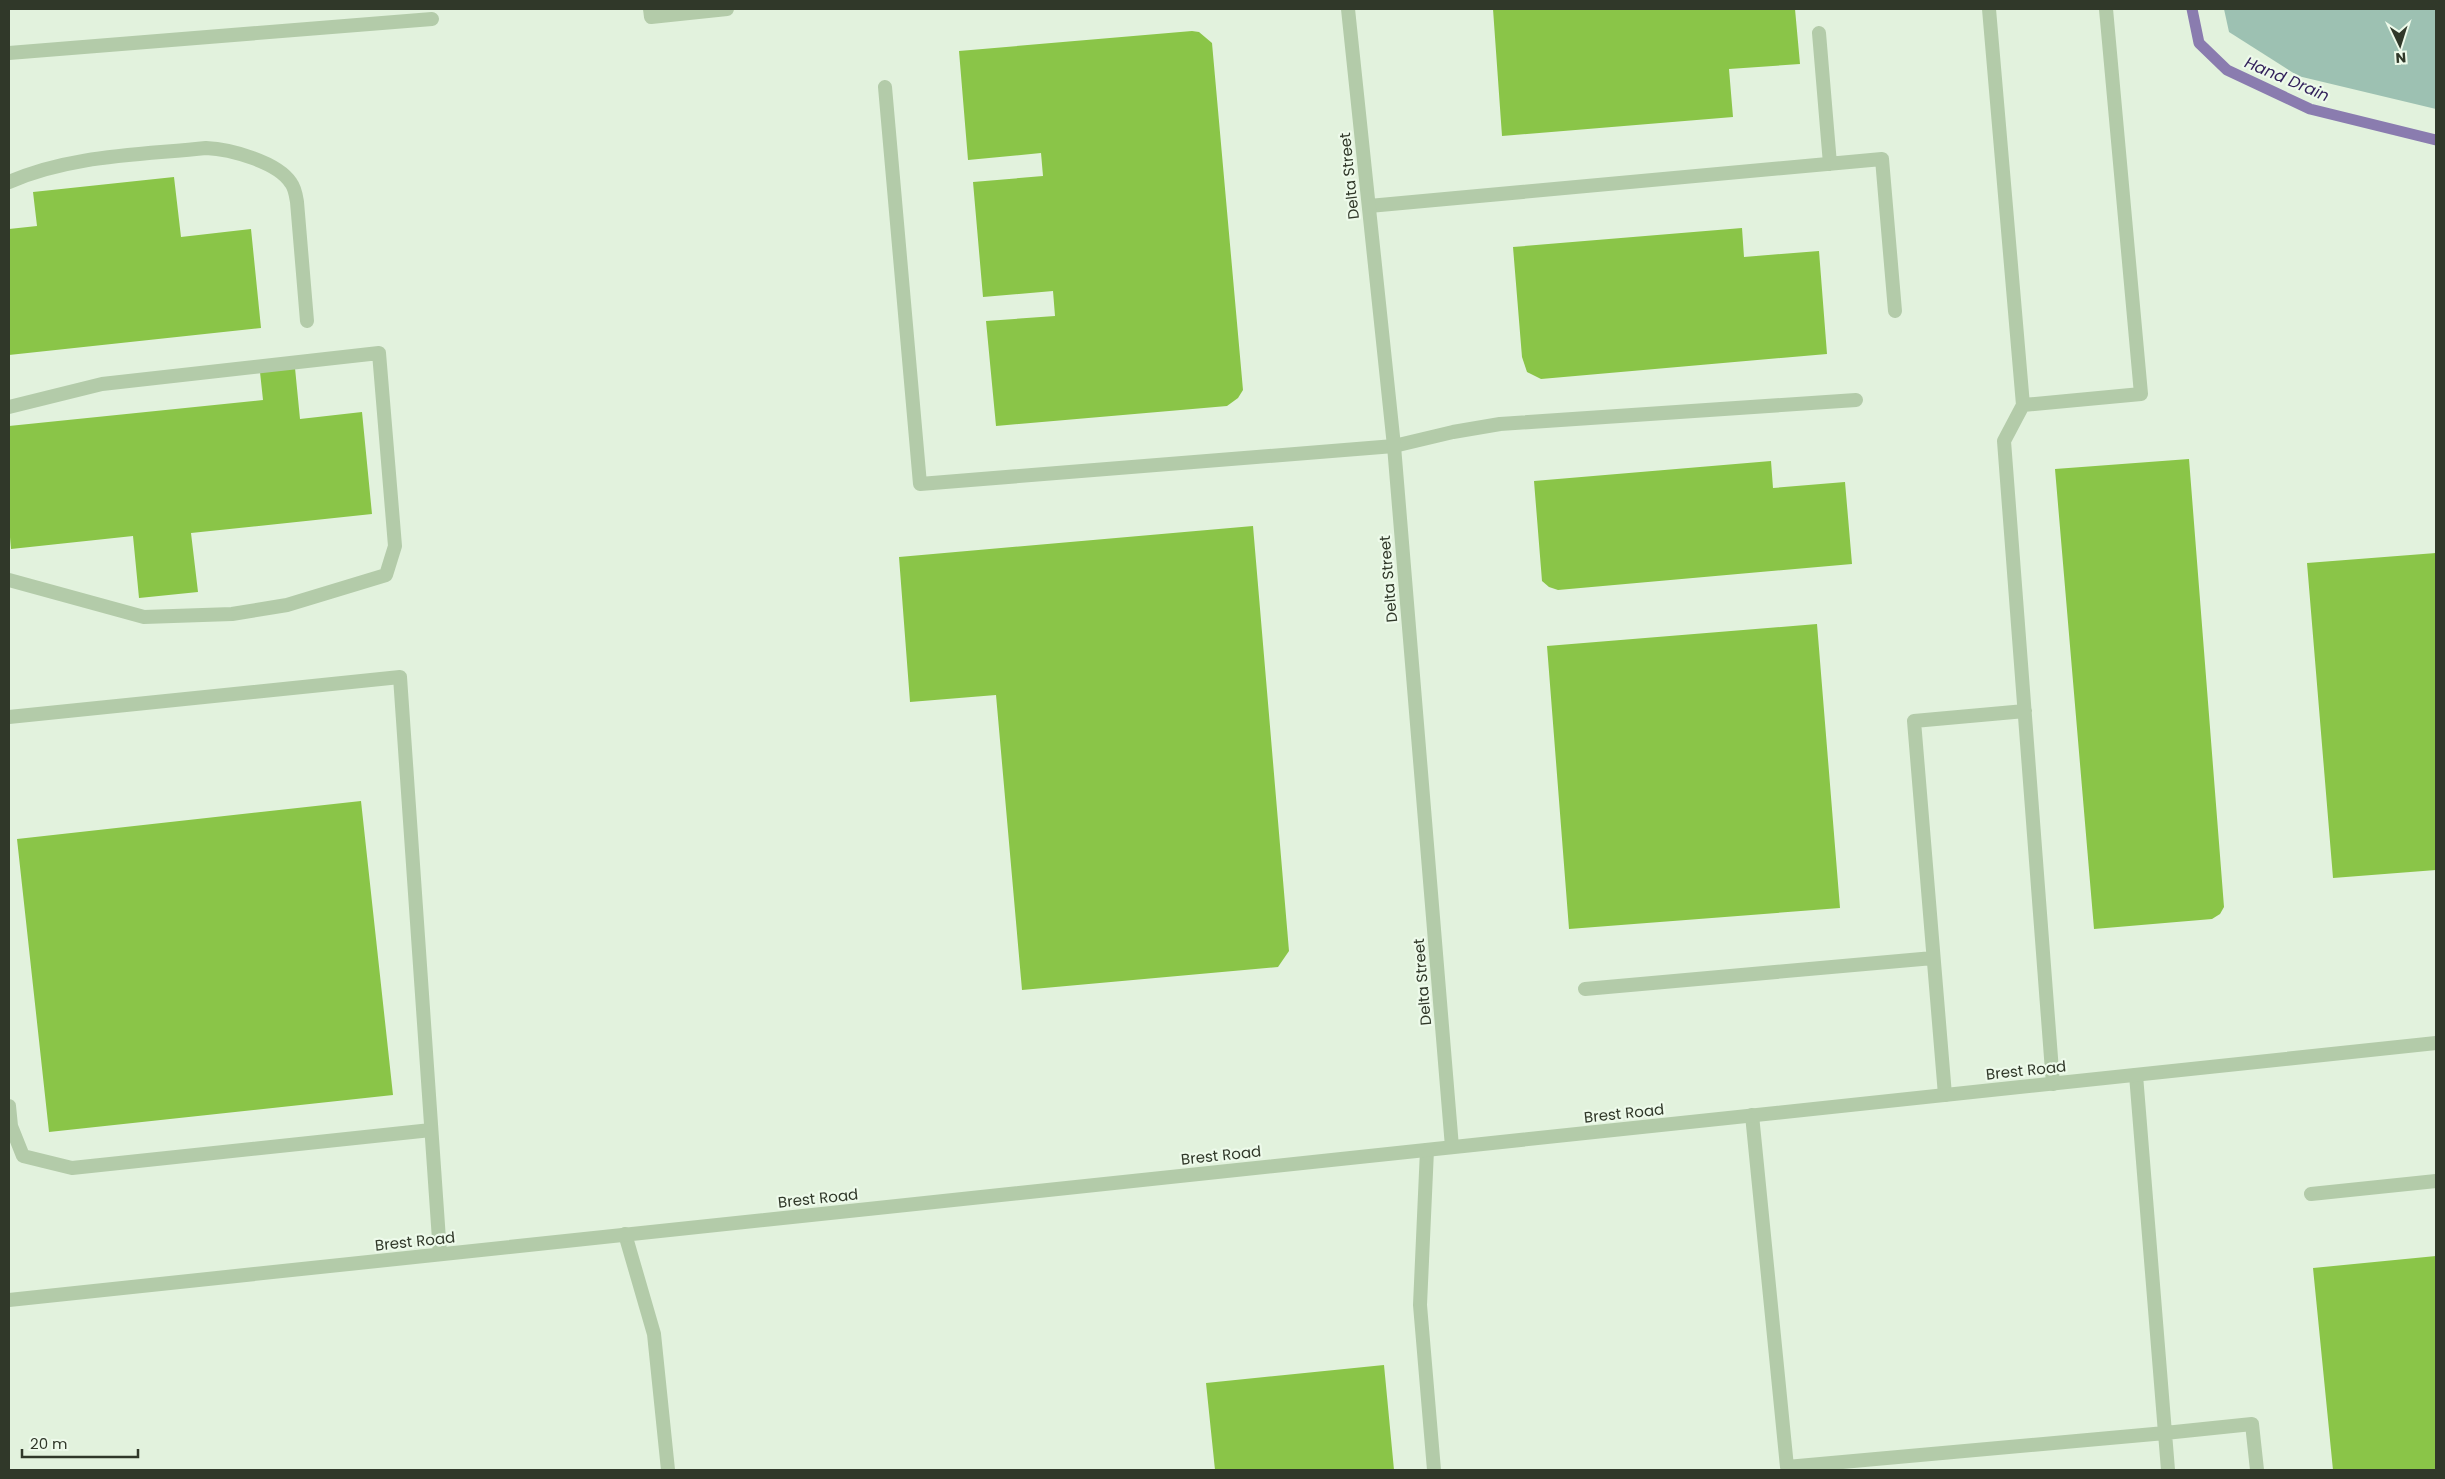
<svg xmlns="http://www.w3.org/2000/svg" width="2445" height="1479" font-family="Poppins,sans-serif">
<style>
.green{fill:#9dc1b2}
.lines{fill:none;stroke-linecap:round;stroke-linejoin:round}
.stream{stroke:#8a7caf;stroke-width:11}
.building{fill:#8ac548}
.service{stroke:#b3cba9;stroke-width:14}
.minor{stroke:#b3cba9;stroke-width:14}
.labels{text-anchor:middle;dominant-baseline:central;stroke-width:4.5;stroke-linejoin:round;paint-order:stroke}
.street-label{font-size:15px;fill:#303829;stroke:#edfaea}
.water-label{font-size:16px;font-style:italic;fill:#301e59;stroke:#edfaea}
</style>
<rect width="100%" height="100%" fill="#e2f2dd"/>
<!-- green -->
<path class="green" d="M2224,9H2436V109L2298,76L2229,32Z"/>
<g class="lines">
<!-- stream -->
<path class="stream" d="M2192,9L2199,43L2227,70L2310,109L2436,140"/>
</g>
<!-- building -->
<path class="building" d="M1493,9H1795L1800,64L1729,69L1733,117L1502,136Z
M1192,31L1199,32L1212,43L1243,390L1238,398L1227,406L996,426L986,321L1055,316L1053,291L983,297L973,182L1043,176L1041,153L968,160L959,51Z
M174,177L181,237L251,229L261,328L9,355V229L37,226L33,192Z
M1742,228L1744,257L1819,251L1827,354L1541,379L1527,372L1522,357L1513,247Z
M295,368L300,419L362,412L372,514L191,533L198,592L139,598L133,536L11,549L9,525V426L263,400L260,372Z
M2189,459L2224,907L2220,914L2212,919L2094,929L2055,469Z
M1771,461L1773,488L1845,482L1852,564L1558,590L1549,587L1542,581L1534,481Z
M1253,526L1289,951L1278,967L1022,990L996,695L910,702L899,557Z
M2436,553V870L2333,878L2307,563Z
M1817,624L1840,908L1569,929L1547,646Z
M361,801L393,1095L49,1132L17,839Z
M2436,1256V1470H2333L2313,1268Z
M1384,1365L1394,1470H1215L1206,1383Z"/>
<g class="lines">
<!-- service -->
<path class="service" d="M650,9L651,17L727,9
M1989,9L2023,405L2004,441L2053,1084
M1819,33L1830,164
M9,53L432,19
M885,87L920,484L1394,446L1453,432L1500,424L1856,400
M9,182C70,155 140,155 206,148C230,149 278,162 291,183C295,188 296,196 297,202L307,321
M1369,206L1882,159L1895,311
M2023,405L2141,394L2106,9
M9,407L102,384L379,353L395,546L386,575L287,605L232,614L144,617L9,580
M9,717L400,677L440,1254
M1585,989L1933,958
M1945,1095L1914,721L2025,711
M9,1106L11,1126L23,1156L72,1168L431,1130
M1752,1115L1787,1467L2165,1433L2136,1075
M1427,1150L1420,1305L1434,1470
M2311,1194L2436,1181
M625,1234L654,1334L668,1470
M2168,1470L2165,1433L2252,1424L2257,1470"/>
<!-- minor -->
<path class="minor" d="M1348,9L1394,446L1452,1147
M9,1300L2436,1043"/>
</g>
<g class="labels">
<!-- street labels -->
<g class="street-label">
<text transform="translate(1349 176) rotate(-96)">Delta Street</text>
<text transform="translate(1388 579) rotate(-95)">Delta Street</text>
<text transform="translate(1422 982) rotate(-95)">Delta Street</text>
<text transform="translate(2026 1070) rotate(-6)">Brest Road</text>
<text transform="translate(1624 1113) rotate(-6)">Brest Road</text>
<text transform="translate(1221 1155) rotate(-6)">Brest Road</text>
<text transform="translate(818 1198) rotate(-6)">Brest Road</text>
<text transform="translate(415 1241) rotate(-6)">Brest Road</text>
</g>
<!-- water labels -->
<g class="water-label">
<text transform="translate(2287 79) rotate(23)">Hand Drain</text>
</g>
</g>
<!-- border -->
<rect width="2445" height="1479" fill="none" stroke="#303829" stroke-width="20"/>
<!-- north arrow -->
<g transform="translate(2400 45) rotate(176)" stroke="#edfaea" stroke-width="4" paint-order="stroke">
<path d="M0-4L9 19L0 12L-9 19Z" fill="#303829"/>
<text y="-8" font-size="14" font-weight="bold" text-anchor="middle" fill="#303829">N</text>
</g>
<!-- scale -->
<path d="M22 1449v8h116v-8" fill="none" stroke="#303829" stroke-width="2.5"/>
<text x="30" y="1449" font-size="15" fill="#303829" stroke="#edfaea" stroke-width="4" paint-order="stroke">20 m</text>
</svg>
